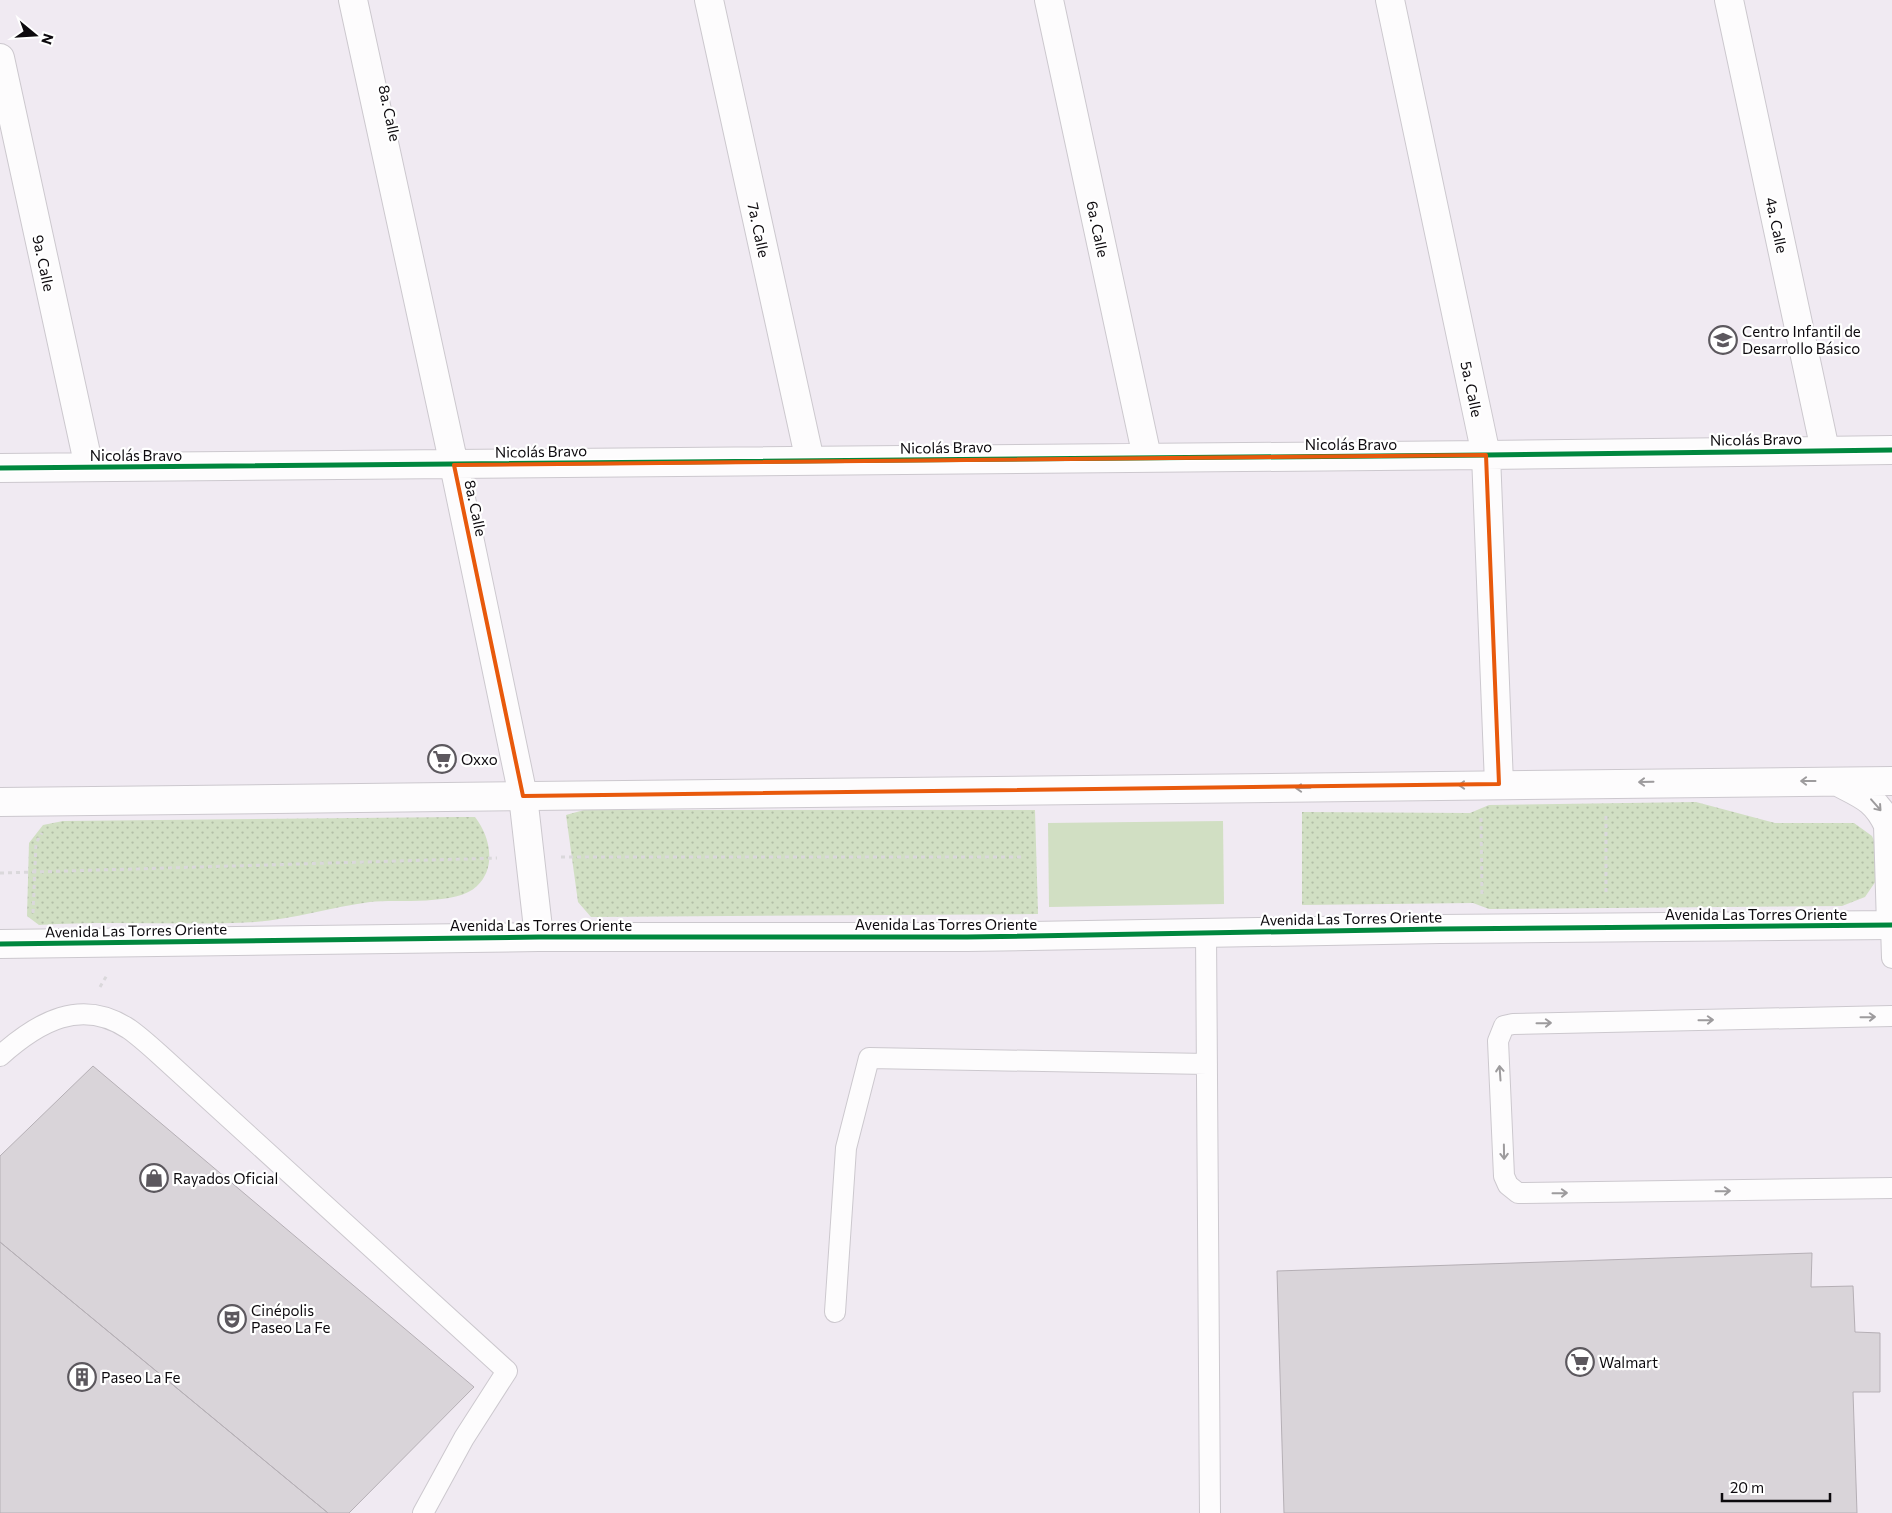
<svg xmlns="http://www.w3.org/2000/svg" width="1892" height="1513" font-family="Commissioner,sans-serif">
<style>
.grass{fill:url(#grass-dots)}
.pitch{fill:#d1dfc3}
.building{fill:#d9d4d9;stroke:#b5afb5}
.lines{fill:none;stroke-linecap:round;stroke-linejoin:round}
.service-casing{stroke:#ccc8ce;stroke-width:22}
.minor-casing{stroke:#ccc8ce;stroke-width:30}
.tertiary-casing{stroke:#ccc8ce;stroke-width:30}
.path{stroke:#dad8db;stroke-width:3;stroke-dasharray:4 4;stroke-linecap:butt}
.service{stroke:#fdfcfd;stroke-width:20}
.minor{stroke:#fdfcfd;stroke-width:28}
.tertiary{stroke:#fdfcfd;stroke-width:28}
.cycleway-casing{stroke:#fff;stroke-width:8}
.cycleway{stroke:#00873e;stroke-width:5}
.oneway{stroke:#9d9b9d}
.marked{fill:none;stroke:#e8590c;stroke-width:4;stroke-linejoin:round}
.labels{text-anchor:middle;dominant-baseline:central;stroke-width:4.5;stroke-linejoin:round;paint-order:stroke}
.street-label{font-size:15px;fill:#0d0a0e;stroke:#fff}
.poi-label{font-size:15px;fill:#0d0a0e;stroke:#fff;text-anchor:start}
</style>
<defs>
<pattern id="grass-dots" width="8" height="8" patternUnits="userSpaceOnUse" patternTransform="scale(1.25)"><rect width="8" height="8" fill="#d1dfc3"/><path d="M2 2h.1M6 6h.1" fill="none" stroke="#b2bea6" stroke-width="1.8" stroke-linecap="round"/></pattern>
</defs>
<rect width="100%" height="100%" fill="#f0eaf2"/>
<!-- grass -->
<path class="grass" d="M1696,802L1775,823H1854L1872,836L1880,854V875L1865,897L1842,906L1489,909L1473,903L1302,905V812L1470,813L1489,805Z
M584,810H1035L1038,914L591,917L578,902L566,815Z
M460,817H475C490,836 497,867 477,886C457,906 398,899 370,902C332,907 294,919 255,922C183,926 111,920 39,925L27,916L29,843L43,825L63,821Z"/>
<!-- pitch -->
<path class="pitch" d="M1223,821L1224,904L1049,907L1048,823Z"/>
<!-- building -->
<path class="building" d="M93,1066L474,1387L349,1513H328L0,1242V1156Z
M0,1242L328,1513H0Z
M1812,1253L1811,1287L1853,1286L1855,1332L1880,1333V1392H1853L1857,1513H1284L1277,1271Z"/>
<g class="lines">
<defs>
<path id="service" d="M1891,925L1892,958
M1206,933L1210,1513
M1892,1016L1513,1024L1504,1026L1498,1041L1504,1176L1508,1185L1518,1193L1892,1188
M0,1056C38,1022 81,997 129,1029C139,1036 149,1045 159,1054L507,1371L464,1438L423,1513
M835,1312L846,1148L869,1058L1207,1064"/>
<path id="minor" d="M353,0L454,465L523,796L539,937
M709,0L810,461
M1049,0L1147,457
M1390,0L1486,455L1499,784
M1729,0L1825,450
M0,58L89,467
M0,468L1486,455L1892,450"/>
<path id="tertiary" d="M1838,782C1863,795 1876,799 1888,825L1891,925
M0,802L1892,781
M0,944L539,937H967L1440,929L1892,925"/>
</defs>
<!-- service casing -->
<use href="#service" class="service-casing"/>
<!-- minor casing -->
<use href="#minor" class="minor-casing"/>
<!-- tertiary casing -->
<use href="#tertiary" class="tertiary-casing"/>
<!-- path -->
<path class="path" d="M1606,816V895
M1481,818L1482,896
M561,857H1023
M0,873L497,858
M33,913L36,843L42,833
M100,987L107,975"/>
<!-- service -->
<use href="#service" class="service"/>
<!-- minor -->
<use href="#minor" class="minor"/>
<!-- tertiary -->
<use href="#tertiary" class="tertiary"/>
<defs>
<path id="cycleway" d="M0,468L1486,455L1892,450
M0,944L539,937H967L1440,929L1892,925"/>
</defs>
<!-- cycleway casing -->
<use href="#cycleway" class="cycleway-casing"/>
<!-- cycleway -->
<use href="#cycleway" class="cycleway"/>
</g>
<!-- one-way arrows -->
<defs><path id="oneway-shaft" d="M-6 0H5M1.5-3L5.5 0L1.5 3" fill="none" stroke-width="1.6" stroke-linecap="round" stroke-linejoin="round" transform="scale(1.25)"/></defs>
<g class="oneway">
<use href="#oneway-shaft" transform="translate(1808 781) rotate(180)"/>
<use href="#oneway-shaft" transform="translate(1646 782) rotate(179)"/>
<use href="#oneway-shaft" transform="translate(1466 785) rotate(179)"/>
<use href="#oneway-shaft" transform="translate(1303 788) rotate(179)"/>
<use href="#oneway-shaft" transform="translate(1876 805) rotate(49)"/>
<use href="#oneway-shaft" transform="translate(1868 1017) rotate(-1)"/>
<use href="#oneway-shaft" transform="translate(1706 1020) rotate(-1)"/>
<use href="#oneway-shaft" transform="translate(1544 1023) rotate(-1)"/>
<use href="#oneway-shaft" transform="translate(1500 1073) rotate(-94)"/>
<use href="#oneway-shaft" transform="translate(1504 1152) rotate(89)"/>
<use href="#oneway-shaft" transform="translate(1723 1191) rotate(-1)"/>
<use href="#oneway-shaft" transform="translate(1560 1193) rotate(-1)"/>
</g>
<!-- marked area -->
<path class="marked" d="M1486,455L1499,784L523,796L454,465Z"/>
<!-- icons -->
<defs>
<symbol id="school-ring" viewBox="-11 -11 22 22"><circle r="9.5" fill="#fff" stroke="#5c585e" stroke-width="1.5"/><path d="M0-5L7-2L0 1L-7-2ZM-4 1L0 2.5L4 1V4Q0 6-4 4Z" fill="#5c585e"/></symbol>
<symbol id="supermarket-ring" viewBox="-11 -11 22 22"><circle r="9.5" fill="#fff" stroke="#5c585e" stroke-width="1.5"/><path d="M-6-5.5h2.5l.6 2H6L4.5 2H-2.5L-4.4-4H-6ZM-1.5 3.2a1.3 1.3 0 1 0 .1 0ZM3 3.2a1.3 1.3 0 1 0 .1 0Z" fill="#5c585e"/></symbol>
<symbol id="shop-ring" viewBox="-11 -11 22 22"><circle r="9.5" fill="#fff" stroke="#5c585e" stroke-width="1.5"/><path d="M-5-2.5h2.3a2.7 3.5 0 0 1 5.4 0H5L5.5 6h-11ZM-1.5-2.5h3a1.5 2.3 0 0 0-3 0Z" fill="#5c585e"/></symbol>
<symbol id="theatre-ring" viewBox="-11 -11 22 22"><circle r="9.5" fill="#fff" stroke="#5c585e" stroke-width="1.5"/><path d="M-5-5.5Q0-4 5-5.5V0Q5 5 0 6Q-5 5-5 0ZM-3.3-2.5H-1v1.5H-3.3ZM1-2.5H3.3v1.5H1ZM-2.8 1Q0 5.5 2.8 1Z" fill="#5c585e"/></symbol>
<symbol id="building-ring" viewBox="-11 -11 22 22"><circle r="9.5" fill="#fff" stroke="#5c585e" stroke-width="1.5"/><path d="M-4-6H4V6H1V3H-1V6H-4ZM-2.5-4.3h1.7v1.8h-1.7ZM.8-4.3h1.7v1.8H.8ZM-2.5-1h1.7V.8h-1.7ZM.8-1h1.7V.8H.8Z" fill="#5c585e"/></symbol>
</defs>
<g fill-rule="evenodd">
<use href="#school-ring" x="1707" y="324" width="32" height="32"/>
<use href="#supermarket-ring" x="426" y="743" width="32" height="32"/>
<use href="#shop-ring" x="138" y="1162" width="32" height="32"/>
<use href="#theatre-ring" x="216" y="1303" width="32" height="32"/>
<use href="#supermarket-ring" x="1564" y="1346" width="32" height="32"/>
<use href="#building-ring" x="66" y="1361" width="32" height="32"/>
</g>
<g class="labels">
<!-- street labels -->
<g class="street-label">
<text transform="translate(390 113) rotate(78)">8a. Calle</text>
<text transform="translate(1777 225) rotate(78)">4a. Calle</text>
<text transform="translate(1098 229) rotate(78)">6a. Calle</text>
<text transform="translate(759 230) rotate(78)">7a. Calle</text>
<text transform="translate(44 263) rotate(78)">9a. Calle</text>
<text transform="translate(1472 389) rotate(78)">5a. Calle</text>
<text transform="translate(1756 439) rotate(-1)">Nicolás Bravo</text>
<text x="1351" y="444">Nicolás Bravo</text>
<text transform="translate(946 447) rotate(-1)">Nicolás Bravo</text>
<text transform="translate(541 451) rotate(-1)">Nicolás Bravo</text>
<text x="136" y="455">Nicolás Bravo</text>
<text transform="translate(476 508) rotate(78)">8a. Calle</text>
<text x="1756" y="914">Avenida Las Torres Oriente</text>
<text transform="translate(1351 918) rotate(-1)">Avenida Las Torres Oriente</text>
<text x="946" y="924">Avenida Las Torres Oriente</text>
<text x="541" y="925">Avenida Las Torres Oriente</text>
<text transform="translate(136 930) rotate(-1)">Avenida Las Torres Oriente</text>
</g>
<!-- poi labels -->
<g class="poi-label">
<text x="1742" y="331">Centro Infantil de<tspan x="1742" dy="17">Desarrollo Básico</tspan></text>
<text x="461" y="759">Oxxo</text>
<text x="173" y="1178">Rayados Oficial</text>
<text x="251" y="1310">Cinépolis<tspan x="251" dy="17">Paseo La Fe</tspan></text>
<text x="1599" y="1362">Walmart</text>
<text x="101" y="1377">Paseo La Fe</text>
</g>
</g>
<!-- north arrow -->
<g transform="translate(35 35) rotate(108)" stroke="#ffffff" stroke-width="4" paint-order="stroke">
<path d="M0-4L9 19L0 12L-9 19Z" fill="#0d0a0e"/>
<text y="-8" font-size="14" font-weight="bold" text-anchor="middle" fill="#0d0a0e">N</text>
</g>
<!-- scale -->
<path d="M1722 1493v8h108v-8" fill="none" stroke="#0d0a0e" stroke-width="2.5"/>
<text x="1730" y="1493" font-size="15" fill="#0d0a0e" stroke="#ffffff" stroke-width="4" paint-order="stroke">20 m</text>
</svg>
